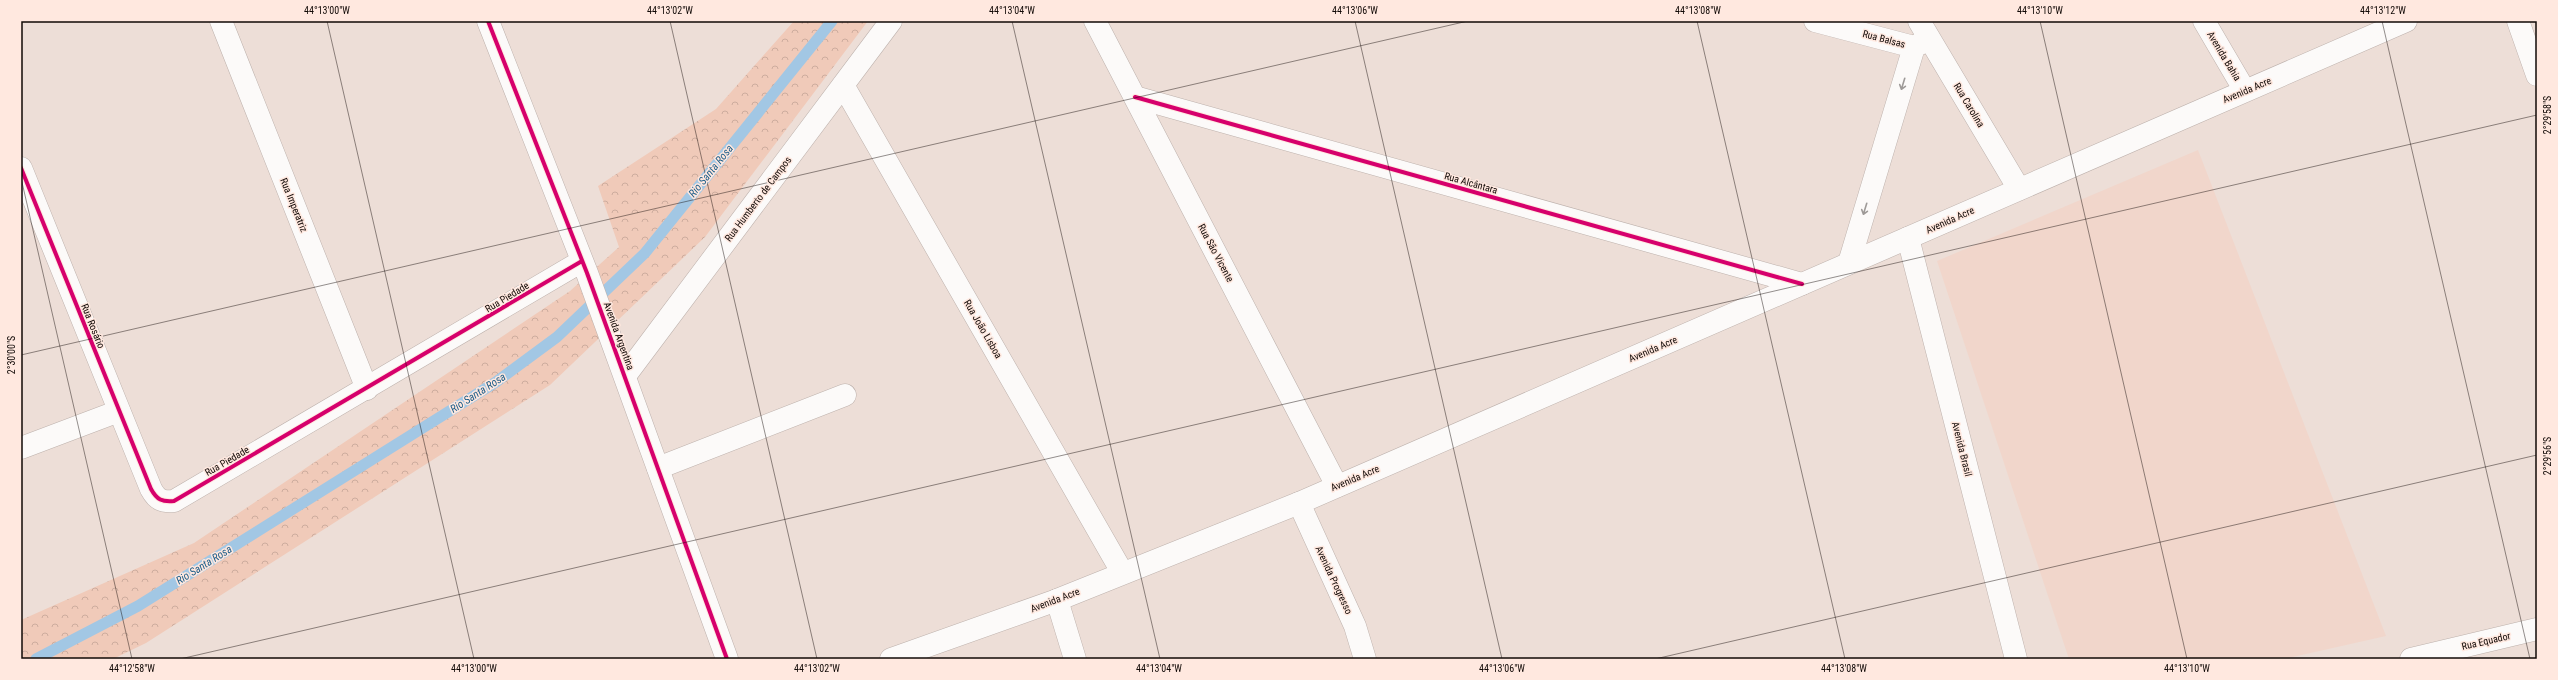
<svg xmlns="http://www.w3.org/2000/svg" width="2558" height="680" font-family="'Roboto Condensed',sans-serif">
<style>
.built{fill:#f1d6cb}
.forest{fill:url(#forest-crowns)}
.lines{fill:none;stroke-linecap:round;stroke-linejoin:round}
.stream{stroke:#a2c7e4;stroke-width:11}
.street-casing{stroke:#bdb1ac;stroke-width:23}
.secondary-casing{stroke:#bdb1ac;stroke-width:23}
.street{stroke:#fcfaf9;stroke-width:22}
.secondary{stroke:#fcfaf9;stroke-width:22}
.cycleway-casing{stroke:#ffe8df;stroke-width:6}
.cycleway{stroke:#d6006c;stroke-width:4}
.oneway{stroke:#9e9a98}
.ticks{fill:none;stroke:#110906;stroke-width:1;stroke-opacity:0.45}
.labels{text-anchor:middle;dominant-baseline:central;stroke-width:3;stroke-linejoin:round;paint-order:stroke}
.street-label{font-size:10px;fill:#110906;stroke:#ffe8df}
.water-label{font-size:11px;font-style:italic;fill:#1b5d89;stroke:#ffe8df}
.neatline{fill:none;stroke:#110906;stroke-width:1.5}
.ticks-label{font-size:10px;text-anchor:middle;fill:#110906}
</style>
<defs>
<pattern id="forest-crowns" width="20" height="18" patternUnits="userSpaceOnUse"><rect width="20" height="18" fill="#f0cab9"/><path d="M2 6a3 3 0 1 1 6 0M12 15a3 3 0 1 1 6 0" fill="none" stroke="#cdac9e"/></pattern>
</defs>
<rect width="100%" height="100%" fill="#edded7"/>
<!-- built -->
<path class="built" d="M2198,150L2386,636L2284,659H2069L1937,261Z"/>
<!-- forest -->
<path class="forest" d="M794,21H868L705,237L550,385L146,643L113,659H21V620L194,543L570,291L619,247L598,186L716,109Z"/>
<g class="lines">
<!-- stream -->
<path class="stream" d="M36,659L138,606L496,382L557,337L645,253L832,21"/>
<defs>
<path id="street" d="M221,21L367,389
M1095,21L1337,486
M1815,21L1914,47L1927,40
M1919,21L2019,189
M843,85L1122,572
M1135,97L1802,284
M1908,238L2016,659
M1849,263L1914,47
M625,376L891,21
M21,448L119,411
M658,468L845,395
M1299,503L1355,626L1365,659
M1057,600L1075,659
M2411,659L2537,629"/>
<path id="secondary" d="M488,21L587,273L727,659
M2204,21L2245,91
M2518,21L2537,75
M21,168L151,489C157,500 162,502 174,501L582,261
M891,659L1057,600L1299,503L2406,21"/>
</defs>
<!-- street casing -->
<use href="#street" class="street-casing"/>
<!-- secondary casing -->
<use href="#secondary" class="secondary-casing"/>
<!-- street -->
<use href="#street" class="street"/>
<!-- secondary -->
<use href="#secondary" class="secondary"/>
<defs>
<path id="cycleway" d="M488,21L587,273L727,659
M1135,97L1802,284
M21,168L151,489C157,500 162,502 174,501L582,261"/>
</defs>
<!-- cycleway casing -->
<use href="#cycleway" class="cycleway-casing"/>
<!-- cycleway -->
<use href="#cycleway" class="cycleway"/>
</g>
<!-- one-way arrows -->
<defs><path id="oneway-shaft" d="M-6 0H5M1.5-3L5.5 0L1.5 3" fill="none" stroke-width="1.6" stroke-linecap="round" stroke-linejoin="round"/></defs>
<g class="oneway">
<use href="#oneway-shaft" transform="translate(1903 84) rotate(107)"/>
<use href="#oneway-shaft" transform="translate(1865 209) rotate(107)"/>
</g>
<!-- ticks -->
<path class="ticks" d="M327,21L474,659M670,21L817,659M1012,21L1160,659M1355,21L1502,659M1697,21L1845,659M2040,21L2187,659M2382,21L2530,659M21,178L132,659M21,355L1468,21M180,659L2537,115M1655,659L2537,455"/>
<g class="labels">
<!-- street labels -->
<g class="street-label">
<text transform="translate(1884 39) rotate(15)">Rua Balsas</text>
<text transform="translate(2224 56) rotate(59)">Avenida Bahia</text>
<text transform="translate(2247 90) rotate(-23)">Avenida Acre</text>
<text transform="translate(1969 105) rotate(59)">Rua Carolina</text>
<text transform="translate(1471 183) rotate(16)">Rua Alcântara</text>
<text transform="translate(758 199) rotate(-53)">Rua Humberto de Campos</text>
<text transform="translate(294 205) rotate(68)">Rua Imperatriz</text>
<text transform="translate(1950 220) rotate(-24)">Avenida Acre</text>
<text transform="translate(1216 253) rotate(62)">Rua São Vicente</text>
<text transform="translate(507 297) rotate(-31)">Rua Piedade</text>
<text transform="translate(93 326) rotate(68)">Rua Rosário</text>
<text transform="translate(983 329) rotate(60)">Rua João Lisboa</text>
<text transform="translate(619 336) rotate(70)">Avenida Argentina</text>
<text transform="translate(1653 349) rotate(-23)">Avenida Acre</text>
<text transform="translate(1962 449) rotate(76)">Avenida Brasil</text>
<text transform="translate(227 461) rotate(-30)">Rua Piedade</text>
<text transform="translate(1355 478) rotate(-23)">Avenida Acre</text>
<text transform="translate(1334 580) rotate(65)">Avenida Progresso</text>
<text transform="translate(1055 600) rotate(-21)">Avenida Acre</text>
<text transform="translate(2486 641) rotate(-13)">Rua Equador</text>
</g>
<!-- water labels -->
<g class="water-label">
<text transform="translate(711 171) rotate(-51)">Rio Santa Rosa</text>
<text transform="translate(478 393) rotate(-33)">Rio Santa Rosa</text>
<text transform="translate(204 565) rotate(-32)">Rio Santa Rosa</text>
</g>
</g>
<!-- border -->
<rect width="2558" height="680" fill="none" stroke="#ffe8df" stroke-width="44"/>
<rect x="22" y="22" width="2514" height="636" class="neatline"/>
<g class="ticks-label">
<text x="327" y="14">44°13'00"W</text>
<text x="670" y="14">44°13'02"W</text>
<text x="1012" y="14">44°13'04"W</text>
<text x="1355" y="14">44°13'06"W</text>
<text x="1698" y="14">44°13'08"W</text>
<text x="2040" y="14">44°13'10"W</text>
<text x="2383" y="14">44°13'12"W</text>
<text transform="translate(2547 115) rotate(-90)" y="4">2°29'58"S</text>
<text transform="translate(11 355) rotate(-90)" y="4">2°30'00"S</text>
<text transform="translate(2547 456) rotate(-90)" y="4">2°29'56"S</text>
<text x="132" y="672">44°12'58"W</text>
<text x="474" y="672">44°13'00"W</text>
<text x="817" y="672">44°13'02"W</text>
<text x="1159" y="672">44°13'04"W</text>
<text x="1502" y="672">44°13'06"W</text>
<text x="1844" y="672">44°13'08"W</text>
<text x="2187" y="672">44°13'10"W</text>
</g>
</svg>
